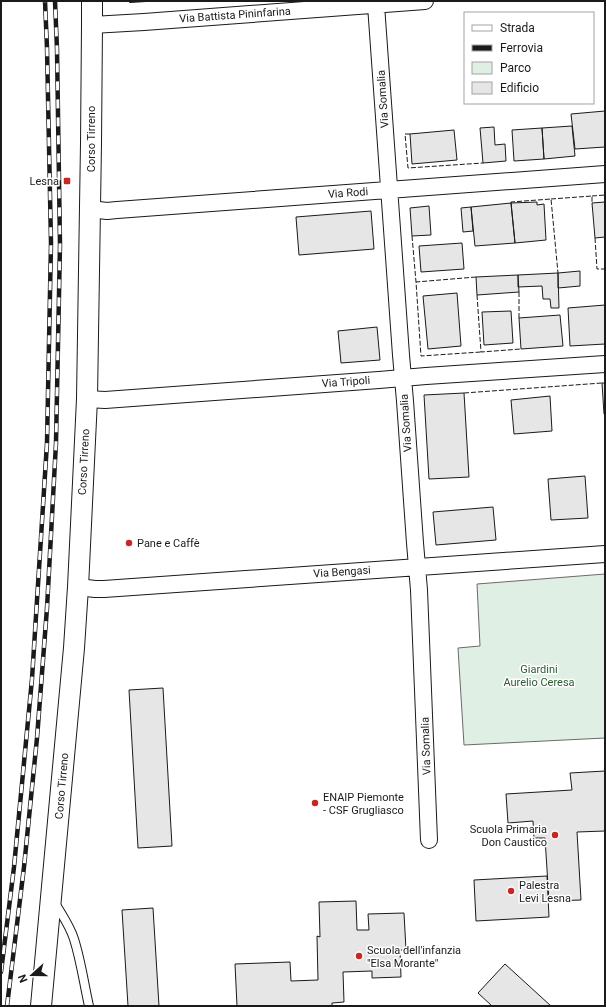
<svg xmlns="http://www.w3.org/2000/svg" width="606" height="1007" font-family="Roboto,sans-serif">
<style>
.green{fill:#e0efe3;stroke:#6a6a6a}
.building{fill:#e6e6e6;stroke:#1a1a1a}
.lines{fill:none;stroke-linecap:round;stroke-linejoin:round}
.service-casing{stroke:#1a1a1a;stroke-width:10}
.minor-casing{stroke:#1a1a1a;stroke-width:18}
.tertiary-casing{stroke:#1a1a1a;stroke-width:22}
.service{stroke:#fff;stroke-width:8}
.minor{stroke:#fff;stroke-width:16}
.tertiary{stroke:#fff;stroke-width:20}
.rail-casing{stroke:#1a1a1a;stroke-width:4.5}
.rail{stroke:#fff;stroke-width:3;stroke-dasharray:9;stroke-linecap:butt}
.fence{stroke:#1a1a1a;stroke-width:1;stroke-dasharray:5 2;stroke-linecap:butt}
.wall{stroke:#1a1a1a;stroke-width:2}
.poi-dot{fill:#c62828;stroke:#fff;stroke-width:1.5}
.labels{text-anchor:middle;dominant-baseline:central;stroke-width:3;stroke-linejoin:round;paint-order:stroke}
.street-label{font-size:11px;fill:#1a1a1a;stroke:#fff}
.poi-label{font-size:11px;fill:#1a1a1a;stroke:#fff;text-anchor:start}
.park-label{font-size:11px;fill:#2b5a34;stroke:#fff}
</style>
<rect width="100%" height="100%" fill="#fff"/>
<!-- green -->
<path class="green" d="M605,574V738L464,745L458,648L480,646L477,584Z"/>
<!-- building -->
<path class="building" d="M605,111V147L575,149L571,114Z
M572,126L575,156L544,159L542,128Z
M494,127L495,145L505,144L506,161L483,163L480,128Z
M542,128L544,159L514,161L512,130Z
M454,130L457,160L412,164L410,134Z
M537,202V205L544,204L546,240L515,243L511,203Z
M605,202V237L595,238L592,203Z
M511,203L515,243L475,246L471,207Z
M429,206L431,235L412,236L410,208Z
M471,207L473,231L463,232L461,208Z
M371,211L374,249L299,255L296,217Z
M462,243L464,269L421,272L419,246Z
M580,271V286L558,288V273Z
M558,273L559,308H551L550,299H543L542,286L518,287V275Z
M518,275L519,292L477,295L476,277Z
M457,293L461,346L428,349L423,296Z
M605,305V344L570,346L568,308Z
M511,311L513,343L484,345L482,312Z
M560,315L563,346L521,349L519,318Z
M377,327L380,360L341,363L338,331Z
M602,383H605V414H604Z
M464,393L469,477L429,479L424,395Z
M550,396L552,431L514,434L511,400Z
M585,476L588,518L551,520L548,479Z
M493,507L496,540L436,545L433,512Z
M163,688L172,846L138,848L129,690Z
M605,771V831L577,832L581,900L549,901L545,838H534L533,821L508,823L506,794L572,790L570,773Z
M547,876L549,917L476,921L474,880Z
M356,901L357,930H369L368,914L404,913L406,950H400L401,977L372,978V971L343,972L344,1002L332,1003V1006H237L235,964L290,962L291,981L318,980L317,936L320,937L319,902Z
M153,908L159,1006H128L122,910Z
M505,964L551,1006H492L478,993Z"/>
<g class="lines">
<defs>
<path id="service" d="M55,903C62,915 70,926 74,939C81,961 84,984 89,1006"/>
<path id="minor" d="M376,5L401,355L405,401L415,543L419,590L429,840
M92,25L144,22L425,1
M90,209L107,211L117,210L605,174
M87,399L105,400L379,380L426,376L605,364
M78,587L95,589H104L605,554"/>
<path id="tertiary" d="M41,1006L74,648L78,587L87,399L91,143L92,25V1"/>
</defs>
<!-- service casing -->
<use href="#service" class="service-casing"/>
<!-- minor casing -->
<use href="#minor" class="minor-casing"/>
<!-- tertiary casing -->
<use href="#tertiary" class="tertiary-casing"/>
<!-- service -->
<use href="#service" class="service"/>
<!-- minor -->
<use href="#minor" class="minor"/>
<!-- tertiary -->
<use href="#tertiary" class="tertiary"/>
<defs>
<path id="rail" d="M1,972L14,867L32,679L47,443L51,243L47,48L45,1
M7,1006L24,867L37,738L47,608L56,443L60,245L57,49L55,1"/>
</defs>
<!-- rail casing -->
<use href="#rail" class="rail-casing"/>
<!-- rail -->
<use href="#rail" class="rail"/>
<!-- fence -->
<path class="fence" d="M410,134H405L408,168L483,163
M592,196L605,195
M551,199L592,196V203
M511,203V202L551,199L558,273
M412,236L416,282
M595,238L597,269H605
M476,277L416,282L421,356L481,352
M519,292V318
M477,295L481,352L521,349
M464,393L602,383"/>
<!-- wall -->
<path class="wall" d="M130,1V2L146,1"/>
</g>
<!-- markers -->
<g class="poi-dot">
<rect x="63" y="177" width="8" height="8" rx="2"/>
<circle cx="129" cy="543" r="4"/>
<circle cx="315" cy="803" r="4"/>
<circle cx="555" cy="835" r="4"/>
<circle cx="511" cy="891" r="4"/>
<circle cx="359" cy="956" r="4"/>
</g>
<g class="labels">
<!-- street labels -->
<g class="street-label">
<text transform="translate(235 15) rotate(-4)">Via Battista Pininfarina</text>
<text transform="translate(383 99) rotate(-94)">Via Somalia</text>
<text transform="translate(91 139) rotate(-90)">Corso Tirreno</text>
<text transform="translate(348 193) rotate(-4)">Via Rodi</text>
<text transform="translate(346 382) rotate(-4)">Via Tripoli</text>
<text transform="translate(406 423) rotate(-94)">Via Somalia</text>
<text transform="translate(84 462) rotate(-87)">Corso Tirreno</text>
<text transform="translate(342 572) rotate(-4)">Via Bengasi</text>
<text transform="translate(426 746) rotate(-92)">Via Somalia</text>
<text transform="translate(62 786) rotate(-85)">Corso Tirreno</text>
</g>
<!-- poi labels -->
<g class="poi-label">
<text x="59" y="181" text-anchor="end">Lesna</text>
<text x="137" y="543">Pane e Caffè</text>
<text x="323" y="797">ENAIP Piemonte<tspan x="323" dy="13">- CSF Grugliasco</tspan></text>
<text x="547" y="829" text-anchor="end">Scuola Primaria<tspan x="547" dy="13">Don Caustico</tspan></text>
<text x="519" y="885">Palestra<tspan x="519" dy="13">Levi Lesna</tspan></text>
<text x="367" y="950">Scuola dell'infanzia<tspan x="367" dy="13">"Elsa Morante"</tspan></text>
</g>
<!-- park labels -->
<g class="park-label">
<text x="539" y="669">Giardini<tspan x="539" dy="13">Aurelio Ceresa</tspan></text>
</g>
</g>
<!-- border -->
<rect width="606" height="1007" fill="none" stroke="#1a1a1a" stroke-width="4"/>
<!-- legend -->
<rect x="464" y="12" width="130" height="92" fill="#ffffff" stroke="#a3a3a3"/>
<rect x="472" y="25" width="20" height="6" fill="#ffffff" stroke="#a3a3a3"/>
<text x="500" y="32" font-size="12" fill="#1a1a1a">Strada</text>
<rect x="472" y="45" width="20" height="6" fill="#1a1a1a" stroke="#a3a3a3"/>
<text x="500" y="52" font-size="12" fill="#1a1a1a">Ferrovia</text>
<rect x="472" y="62" width="20" height="12" fill="#e0efe3" stroke="#a3a3a3"/>
<text x="500" y="72" font-size="12" fill="#1a1a1a">Parco</text>
<rect x="472" y="82" width="20" height="12" fill="#e6e6e6" stroke="#a3a3a3"/>
<text x="500" y="92" font-size="12" fill="#1a1a1a">Edificio</text>
<!-- north arrow -->
<g transform="translate(32 975) rotate(249)" stroke="#ffffff" stroke-width="3" paint-order="stroke">
<path d="M0-3L7 15L0 10L-7 15Z" fill="#1a1a1a"/>
<text y="-6" font-size="11" font-weight="bold" text-anchor="middle" fill="#1a1a1a">N</text>
</g>
</svg>
